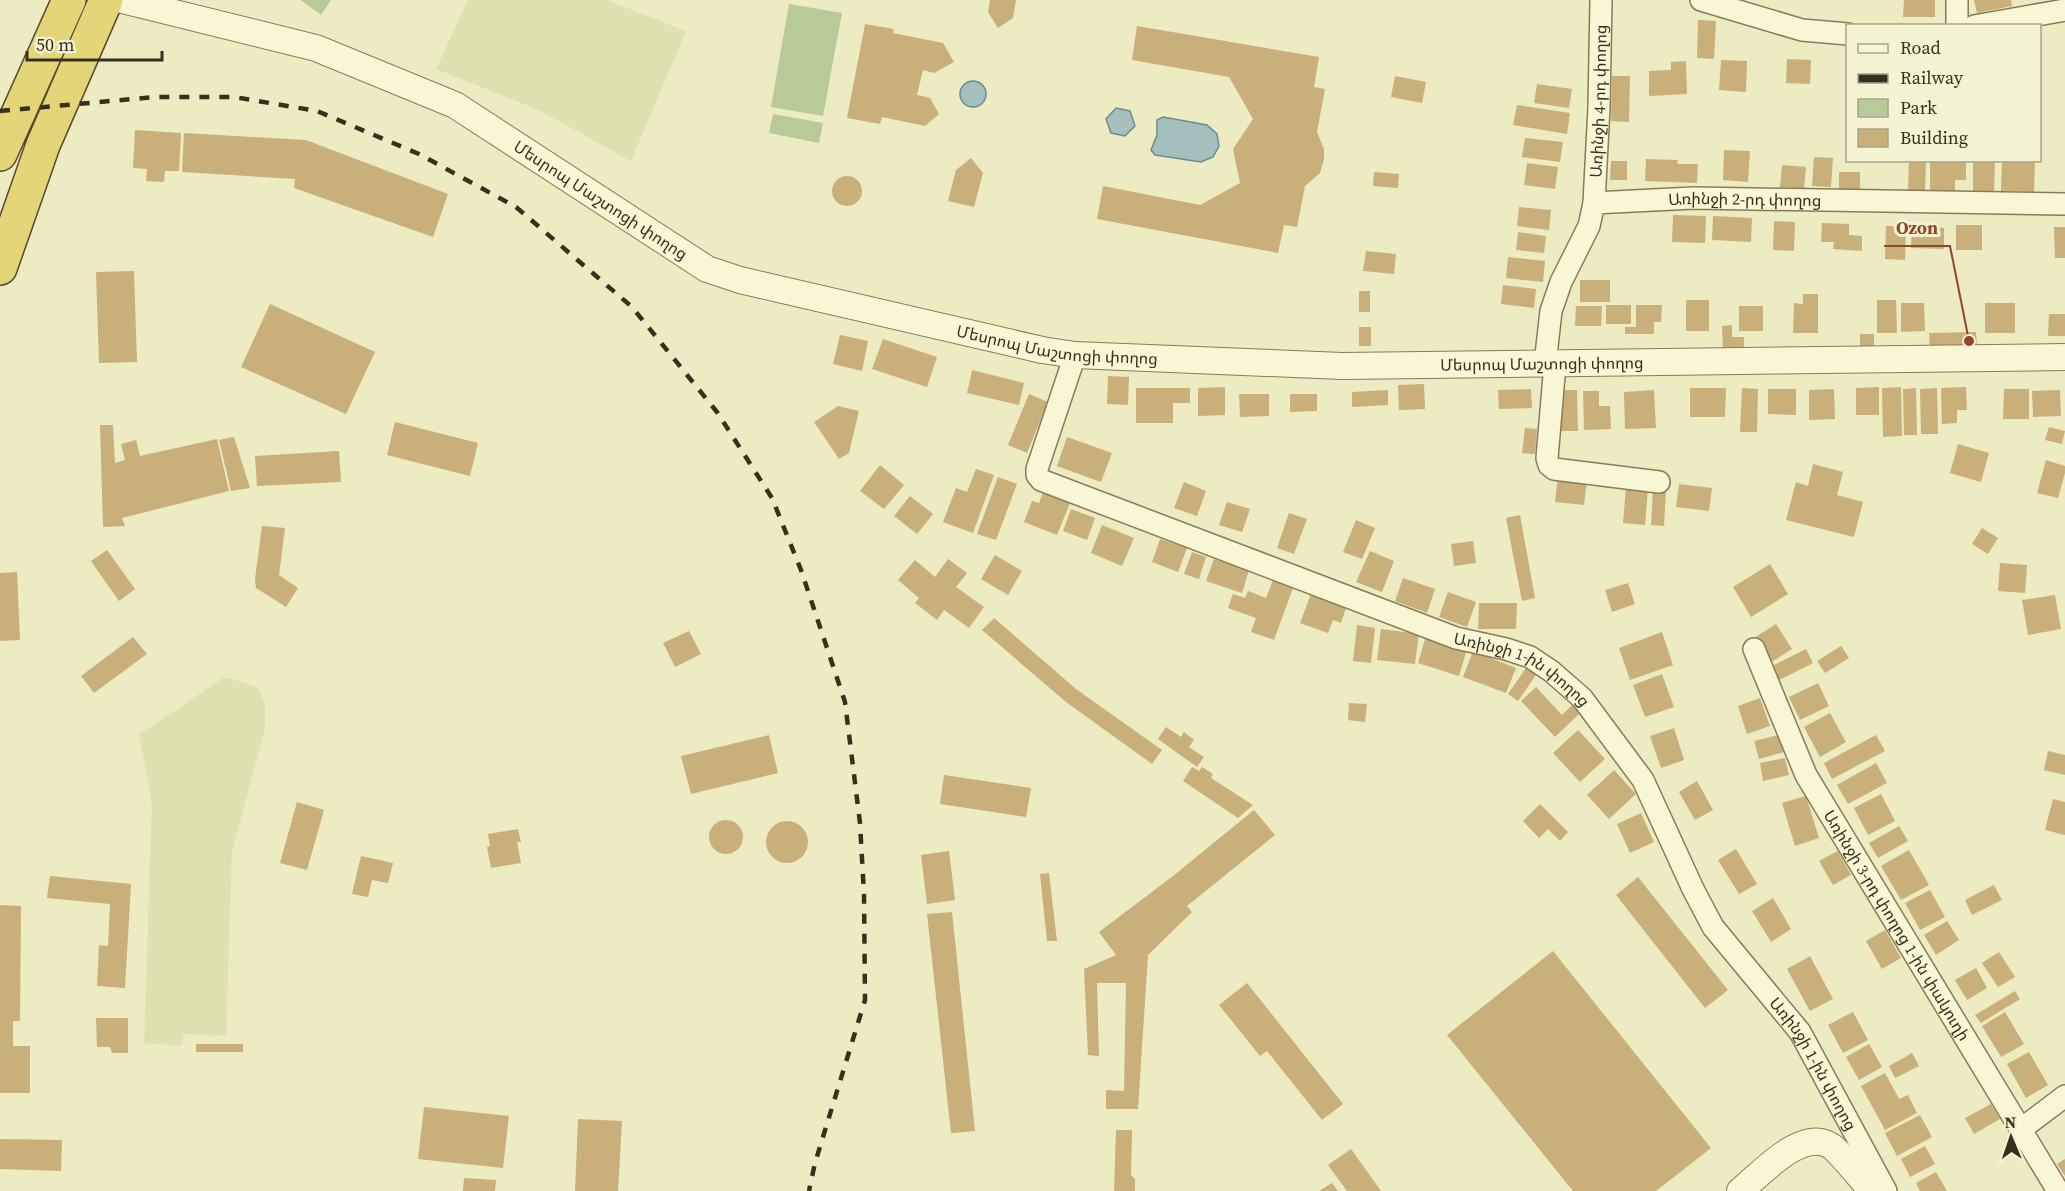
<svg xmlns="http://www.w3.org/2000/svg" width="2065" height="1191" font-family="'Source Serif 4','Noto Sans Armenian',serif">
<style>
.farmland{fill:#dde2b0}
.green{fill:#b7ca97}
.water{fill:#a5bfbe;stroke:#6c8d8d;stroke-width:1.5}
.building{fill:#c9af79}
.lines{fill:none;stroke-linecap:round;stroke-linejoin:round}
.minor-casing{stroke:#867c5a;stroke-width:24}
.tertiary-casing{stroke:#867c5a;stroke-width:28}
.trunk-casing{stroke:#54492e;stroke-width:36}
.minor{stroke:#f8f6d5;stroke-width:21}
.tertiary{stroke:#f8f6d5;stroke-width:26}
.trunk{stroke:#e4d678;stroke-width:33}
.rail{stroke:#36301e;stroke-width:4.5;stroke-dasharray:10 10;stroke-linecap:butt}
.labels{text-anchor:middle;dominant-baseline:central;stroke-width:6;stroke-linejoin:round;paint-order:stroke}
.street-label{font-size:16px;fill:#36301e;stroke:#f4f3d2}
.leader{fill:none;stroke:#93462c;stroke-width:2}
.callout-dot{fill:#93462c;stroke:#f4f3d2;stroke-width:2}
.callout-label{font-size:18px;text-anchor:middle;font-weight:bold;fill:#93462c;stroke:#f4f3d2;stroke-width:6;stroke-linejoin:round;paint-order:stroke}
</style>
<rect width="100%" height="100%" fill="#ecebc2"/>
<!-- farmland -->
<path class="farmland" d="M468,0H607L686,31L631,161L541,111L436,69Z
M223,678H230L256,687L265,702V728L232,852L226,1036L183,1034L182,1046L144,1043L152,803L139,735Z"/>
<!-- green -->
<path class="green" d="M301,0H331L321,15Z
M789,4L842,13L823,116L771,107Z
M773,114L823,123L819,143L769,133Z"/>
<!-- water -->
<path class="water" d="M960 94a13 13 0 1 1 26 0a13 13 0 1 1-26 0Z
M1116,108L1130,111L1135,126L1125,136L1111,133L1106,119Z
M1163,117L1207,125L1217,134L1219,146L1213,157L1201,162L1155,155L1151,150L1157,135V120Z"/>
<!-- building -->
<path class="building" d="M990,0H1016L1013,18L998,28L988,12Z
M1904,0H1935V17H1903Z
M1974,0H2011L2012,6L1977,13Z
M1698,20L1716,21L1714,59L1697,58Z
M865,24L894,29L893,33L943,43L954,62L934,73L923,70L917,95L930,98L939,114L925,126L882,117L880,124L847,118Z
M1137,26L1319,57L1314,87L1325,89L1317,132L1324,149V159L1320,173L1305,186L1297,227L1284,225L1278,253L1097,219L1103,186L1200,205L1240,183L1233,149L1253,119L1229,77L1132,60Z
M1787,59L1811,60L1810,84L1786,83Z
M1721,60L1747,61L1746,92L1719,90Z
M1686,61L1687,94L1649,96V71L1671,70V62Z
M1395,76L1426,82L1422,103L1391,97Z
M1612,76H1630L1629,122L1611,121Z
M1537,84L1572,89L1569,108L1534,103Z
M1517,105L1570,113L1567,134L1513,125Z
M135,130L181,133L179,171H165L164,182L146,181L147,169L133,168Z
M184,133L306,140L448,194L433,237L294,188L295,179L182,172Z
M1525,138L1563,142L1560,162L1522,157Z
M1724,150L1750,151L1748,182L1723,180Z
M1814,157L1833,158L1831,187L1812,186Z
M971,158L983,173L974,207L948,201L956,170Z
M1646,159L1678,160L1677,164H1698L1697,183L1645,181Z
M1909,160H1926L1925,190H1908Z
M1930,160H1966V180H1955V193L1930,192Z
M1973,160H1995L1994,194H1973Z
M2002,160H2035L2034,192L2001,191Z
M1611,161H1627V180H1610Z
M1527,163L1558,167L1555,189L1524,185Z
M1782,165L1806,167L1804,188L1780,187Z
M1374,172L1399,174L1398,188L1373,186Z
M1839,172H1860V190L1839,191Z
M832 191a15 15 0 1 1 30 0a15 15 0 1 1-30 0Z
M1519,207L1551,210L1549,230L1517,226Z
M1673,215L1706,216L1705,243L1672,242Z
M1713,216L1752,218L1751,242L1712,240Z
M1774,221L1795,222L1794,251L1773,250Z
M1822,223L1849,224V235L1862,236V251L1833,249L1834,242H1821Z
M1956,225H1982V250H1956Z
M1886,226H1906L1905,260L1885,259Z
M1912,227L1944,228V249L1911,248Z
M2054,227H2065V258H2055Z
M1518,232L1546,236L1544,253L1516,250Z
M1366,251L1396,254L1394,274L1363,271Z
M1508,257L1545,261L1543,282L1506,278Z
M134,271L137,362L99,363L96,272Z
M1580,280H1610V302H1580Z
M1503,285L1536,289L1534,308L1501,304Z
M1359,291H1370V312H1359Z
M1803,294H1818V333H1793L1794,303L1803,304Z
M1686,300H1709V331H1686Z
M1877,300H1896L1897,333H1877Z
M1901,303H1924L1925,331L1901,332Z
M1985,303H2015V333H1985Z
M270,304L375,352L346,414L241,367Z
M1606,305H1631V324H1606Z
M1636,305H1662L1661,322H1654V334H1625V327H1636Z
M1576,306H1602L1601,326H1575Z
M1739,306H1763V331H1739Z
M2049,314H2065V336H2048Z
M1732,325V337H1744V349L1723,350L1722,326Z
M1359,327H1371V346H1359Z
M1976,332L1977,349L1930,350L1929,333Z
M1860,334H1874V350H1860Z
M840,335L868,341L862,371L833,364Z
M883,339L937,357L927,387L872,369Z
M972,370L1024,383L1019,405L967,393Z
M1108,376L1129,377L1128,405L1107,404Z
M1424,384L1425,409L1399,410L1398,385Z
M1225,387V415L1198,416V388Z
M1879,387V415H1856V388Z
M1901,387L1902,436L1883,437L1882,388Z
M1966,387L1967,410H1957V423L1942,424L1941,388Z
M1136,388H1190V403H1173V423H1136Z
M1690,388H1726L1725,417H1690Z
M1742,388L1758,389L1757,432H1740Z
M1916,388L1917,435H1904L1903,389Z
M1937,388L1938,434H1921L1920,389Z
M1531,389L1532,408L1499,409L1498,390Z
M1768,389H1796V415L1768,414Z
M1834,389L1835,419L1809,420V390Z
M2004,389H2029V419H2003Z
M1388,390V405L1352,407V392Z
M1560,390H1577L1578,431H1561Z
M1654,390L1656,428L1625,429L1624,392Z
M2060,390L2061,416L2033,417L2032,391Z
M1583,391H1599V406H1610L1611,429L1584,430Z
M1029,394L1048,402L1027,453L1008,445Z
M1239,394H1269V416L1240,417Z
M1290,394H1317V411L1290,412Z
M838,406L859,411L849,453L839,459L814,422Z
M395,422L478,443L470,476L387,455Z
M100,425H113L115,463L125,460L121,444L136,440L140,456L217,439L229,491L122,518L125,526L103,527Z
M2049,427L2065,431L2062,444L2045,440Z
M1525,428L1537,429L1535,454L1522,453Z
M234,437L250,488L231,491L219,440Z
M1067,437L1112,453L1101,482L1057,466Z
M1958,444L1989,453L1981,482L1950,473Z
M339,451L341,482L257,486L255,456Z
M2046,460L2065,466V473L2058,498L2037,493Z
M1813,464L1843,472L1837,495L1863,502L1854,537L1786,520L1796,482L1808,486Z
M880,465L904,485L884,509L860,491Z
M976,469L994,475L973,533L943,522L956,488L967,492Z
M1558,476L1587,480L1584,505L1555,502Z
M998,477L1017,484L996,540L977,534Z
M1184,482L1206,491L1197,516L1174,508Z
M1679,484L1712,488L1709,511L1676,507Z
M1626,487L1648,488L1645,525L1623,523Z
M1653,489L1666,490L1664,526L1651,525Z
M1043,492L1070,503L1057,535L1024,522L1032,501L1039,503Z
M910,496L933,514L917,534L894,516Z
M1227,502L1250,509L1242,532L1219,525Z
M1071,509L1095,518L1087,540L1063,531Z
M1289,513L1307,519L1294,554L1277,548Z
M1520,515L1535,598L1522,601L1506,518Z
M1356,520L1375,528L1362,559L1343,552Z
M1102,525L1134,538L1122,566L1091,553Z
M262,526L285,528L279,575L298,588L286,607L256,588L255,579Z
M1982,528L1998,538L1988,554L1972,544Z
M1160,539L1187,548L1178,572L1152,562Z
M1473,541L1476,563L1454,566L1451,544Z
M107,550L135,589L119,601L91,561Z
M1370,551L1394,561L1382,592L1356,582Z
M1192,552L1206,557L1199,579L1184,574Z
M995,555L1022,571L1008,595L981,579Z
M948,559L967,573L956,587L984,607L969,628L944,610L937,620L915,603L919,598L898,580L915,560L935,577Z
M1214,559L1249,570L1242,593L1206,581Z
M2000,563L2027,565L2025,593L1998,591Z
M1770,564L1788,594L1751,617L1733,587Z
M17,572L20,640L0,641V573Z
M1403,578L1435,589L1427,613L1395,601Z
M1273,580L1293,588L1274,640L1251,632L1256,618L1228,608L1233,594L1245,598L1248,591L1266,598Z
M1628,583L1635,604L1612,612L1605,590Z
M1448,592L1476,602L1467,627L1439,617Z
M1311,594L1346,608L1341,623L1333,620L1328,633L1300,623Z
M2055,595L2061,629L2028,635L2022,600Z
M1479,603H1517L1516,629H1478Z
M994,618L1076,689L1162,750L1152,764L1066,702L982,630Z
M1776,624L1792,649L1770,663L1754,638Z
M1357,625L1375,628L1371,663L1353,661Z
M1381,629L1419,634L1415,664L1377,660Z
M689,631L701,654L675,667L663,643Z
M1662,632L1673,665L1630,680L1619,648Z
M1426,636L1467,649L1459,676L1418,663Z
M133,637L147,654L94,693L81,676Z
M1841,646L1849,658L1825,673L1817,661Z
M1806,649L1813,663L1779,680L1772,666Z
M1473,651L1516,668L1506,693L1463,677Z
M1528,665L1538,672L1518,701L1508,694Z
M1662,674L1674,707L1645,717L1633,685Z
M1818,683L1829,706L1800,720L1789,697Z
M1536,687L1562,715L1572,705L1580,713L1555,737L1521,701Z
M1760,698L1770,726L1747,734L1738,706Z
M1349,703L1367,704L1365,722L1348,720Z
M1830,713L1846,742L1820,757L1804,727Z
M1166,727L1181,737L1184,732L1194,740L1189,747L1204,757L1197,767L1158,739Z
M1674,728L1684,760L1661,768L1650,736Z
M1578,730L1605,759L1580,782L1553,753Z
M769,735L778,773L691,794L681,756Z
M1779,735L1784,752L1759,759L1754,741Z
M1876,735L1885,751L1832,779L1824,763Z
M2048,751L2065,755V775L2044,770Z
M1785,758L1789,775L1763,781L1760,763Z
M1876,763L1887,783L1848,804L1837,785Z
M1192,767L1199,771L1202,767L1213,774L1211,778L1253,805L1238,818L1183,781Z
M1614,770L1636,794L1609,819L1587,795Z
M944,775L1031,788L1026,817L940,804Z
M1697,781L1713,810L1695,820L1679,792Z
M1881,794L1895,821L1868,835L1854,808Z
M1806,796L1819,838L1795,846L1782,803Z
M2053,799L2065,802V835L2045,830Z
M297,802L324,810L307,870L280,863Z
M1540,804L1568,832L1560,841L1548,829L1539,838L1523,821Z
M1254,810L1275,835L1187,906L1192,912L1148,955L1138,1109H1106V1090L1124,1091L1126,983H1097L1099,1056L1088,1055L1084,969L1116,955L1099,932L1173,876Z
M1641,813L1654,842L1630,853L1617,824Z
M709 837a17 17 0 1 1 34 0a17 17 0 1 1-34 0Z
M766 842a21 21 0 1 1 42 0a21 21 0 1 1-42 0Z
M1899,826L1908,841L1878,858L1869,843Z
M518,829L521,842H517L521,863L491,868L487,847L490,846L488,834Z
M1736,849L1757,884L1739,894L1718,860Z
M1909,850L1929,885L1901,900L1881,866Z
M949,851L955,900L927,904L921,855Z
M1838,851L1851,875L1833,885L1819,861Z
M361,856L393,863L388,883L372,880L368,897L352,894Z
M1049,873L1057,941H1047L1040,874Z
M50,876L131,884L125,988L97,986L99,945L108,946L110,904L47,898Z
M1638,877L1728,990L1705,1008L1616,895Z
M1994,885L2002,900L1972,915L1965,900Z
M1930,890L1945,917L1920,930L1905,903Z
M1773,898L1791,929L1771,942L1752,911Z
M0,905L21,906L20,1021H13V1046H30V1093H0Z
M952,912L975,1131L951,1133L927,914Z
M1947,921L1959,940L1936,955L1924,935Z
M1885,930L1901,958L1882,969L1866,941Z
M1553,951L1711,1148L1656,1191H1573L1447,1035Z
M1999,952L2015,977L1998,987L1982,963Z
M1810,956L1833,999L1810,1011L1787,969Z
M1976,968L1987,988L1967,1000L1955,980Z
M1247,983L1343,1104L1322,1120L1267,1051L1260,1056L1219,1005Z
M2015,991L2020,999L1981,1023L1975,1015Z
M1853,1012L1868,1040L1843,1053L1828,1025Z
M2005,1012L2024,1044L2001,1057L1982,1026Z
M96,1018H128V1053H112L110,1047H97Z
M196,1044H243V1052H196Z
M1869,1044L1882,1067L1859,1080L1846,1057Z
M2029,1052L2048,1085L2026,1098L2007,1064Z
M1912,1053L1919,1066L1895,1078L1889,1066Z
M1885,1073L1899,1099L1908,1095L1917,1113L1885,1130L1861,1086Z
M1991,1104L2000,1119L1974,1134L1965,1118Z
M424,1107L509,1116L503,1168L418,1159Z
M1920,1115L1932,1137L1897,1156L1885,1133Z
M578,1119L622,1121L618,1191H575Z
M1116,1130H1132L1131,1175L1135,1179V1191H1114Z
M0,1139L62,1140L61,1171L0,1169Z
M1925,1146L1935,1164L1910,1177L1901,1159Z
M1351,1149L1381,1191H1347L1328,1165Z
M2065,1159V1176L2057,1164Z
M1936,1172L1947,1191H1920L1916,1183Z
M464,1178L496,1180L495,1191H463Z
M1332,1183L1338,1191H1319Z"/>
<g class="lines">
<defs>
<g id="minor">
<path d="M1701,0L1802,30L1848,34"/>
<path d="M1957,26V0"/>
<path d="M1974,26L2065,10"/>
<path id="s1" d="M1594,203L1599,107L1601,0"/>
<path id="s2" d="M1075,355L1037,469V475L1041,480L1456,638L1506,649L1530,657L1551,671L1582,698L1643,780L1693,889L1713,927L1800,1032L1886,1191"/>
<path id="s3" d="M1545,364L1551,311L1561,282L1589,226L1594,203L1693,198L2065,204"/>
<path d="M1555,364L1547,458L1549,465L1554,469L1659,482"/>
<path id="s4" d="M1754,649L1806,775L2058,1191"/>
<path d="M2020,1130L2065,1096"/>
</g>
<g id="tertiary">
<path id="s5" d="M122,0L316,48L455,105L707,269L740,280L1042,350L1075,355L1342,366L2065,357"/>
<path d="M1740,1191C1761,1174 1802,1127 1831,1146C1841,1153 1862,1180 1872,1191"/>
</g>
<path id="trunk" d="M0,154L69,0
M0,268L43,145L106,0"/>
</defs>
<!-- minor casing -->
<use href="#minor" class="minor-casing"/>
<!-- tertiary casing -->
<use href="#tertiary" class="tertiary-casing"/>
<!-- trunk casing -->
<use href="#trunk" class="trunk-casing"/>
<!-- minor -->
<use href="#minor" class="minor"/>
<!-- tertiary -->
<use href="#tertiary" class="tertiary"/>
<!-- trunk -->
<use href="#trunk" class="trunk"/>
<!-- rail -->
<path class="rail" d="M0,111L155,97H234L317,111L419,154L516,207L632,307L717,412L772,498L801,570L845,702L860,823L864,894L865,1000L815,1163L809,1191"/>
</g>
<g class="labels">
<!-- street labels -->
<g class="street-label">
<text stroke="none"><textPath href="#s1" startOffset="102">Առինջի 4-րդ փողոց</textPath></text>
<text stroke="none"><textPath href="#s5" startOffset="524">Մեսրոպ Մաշտոցի փողոց</textPath></text>
<text stroke="none"><textPath href="#s3" startOffset="321">Առինջի 2-րդ փողոց</textPath></text>
<text stroke="none"><textPath href="#s5" startOffset="1010">Մեսրոպ Մաշտոցի փողոց</textPath></text>
<text stroke="none"><textPath href="#s5" startOffset="1496">Մեսրոպ Մաշտոցի փողոց</textPath></text>
<text stroke="none"><textPath href="#s2" startOffset="651">Առինջի 1-ին փողոց</textPath></text>
<text stroke="none"><textPath href="#s4" startOffset="312">Առինջի 3-րդ փողոց 1-ին փակուղի</textPath></text>
<text stroke="none"><textPath href="#s2" startOffset="1155">Առինջի 1-ին փողոց</textPath></text>
</g>
</g>
<!-- callouts -->
<path class="leader" d="M1969 341L1950 246H1884"/>
<circle class="callout-dot" cx="1969" cy="341" r="6"/>
<g class="callout-label">
<text x="1917" y="234">Ozon</text>
</g>
<!-- legend -->
<rect x="1846" y="24" width="195" height="138" fill="#f4f3d2" stroke="#a8a58a" stroke-width="1.5"/>
<rect x="1858" y="44" width="30" height="9" fill="#f8f6d5" stroke="#a8a58a" stroke-width="1.5"/>
<text x="1900" y="54" font-size="18" fill="#36301e">Road</text>
<rect x="1858" y="74" width="30" height="9" fill="#36301e" stroke="#a8a58a" stroke-width="1.5"/>
<text x="1900" y="84" font-size="18" fill="#36301e">Railway</text>
<rect x="1858" y="99" width="30" height="18" fill="#b7ca97" stroke="#a8a58a" stroke-width="1.5"/>
<text x="1900" y="114" font-size="18" fill="#36301e">Park</text>
<rect x="1858" y="129" width="30" height="18" fill="#c9af79" stroke="#a8a58a" stroke-width="1.5"/>
<text x="1900" y="144" font-size="18" fill="#36301e">Building</text>
<!-- north arrow -->
<g transform="translate(2011 1137) rotate(358)" stroke="#f4f3d2" stroke-width="4.5" paint-order="stroke">
<path d="M0-4.5L10 22L0 15L-10 22Z" fill="#36301e"/>
<text y="-9" font-size="16" font-weight="bold" text-anchor="middle" fill="#36301e">N</text>
</g>
<!-- scale -->
<path d="M27 51v9h135v-9" fill="none" stroke="#36301e" stroke-width="3"/>
<text x="36" y="51" font-size="18" fill="#36301e" stroke="#f4f3d2" stroke-width="4.5" paint-order="stroke">50 m</text>
</svg>
